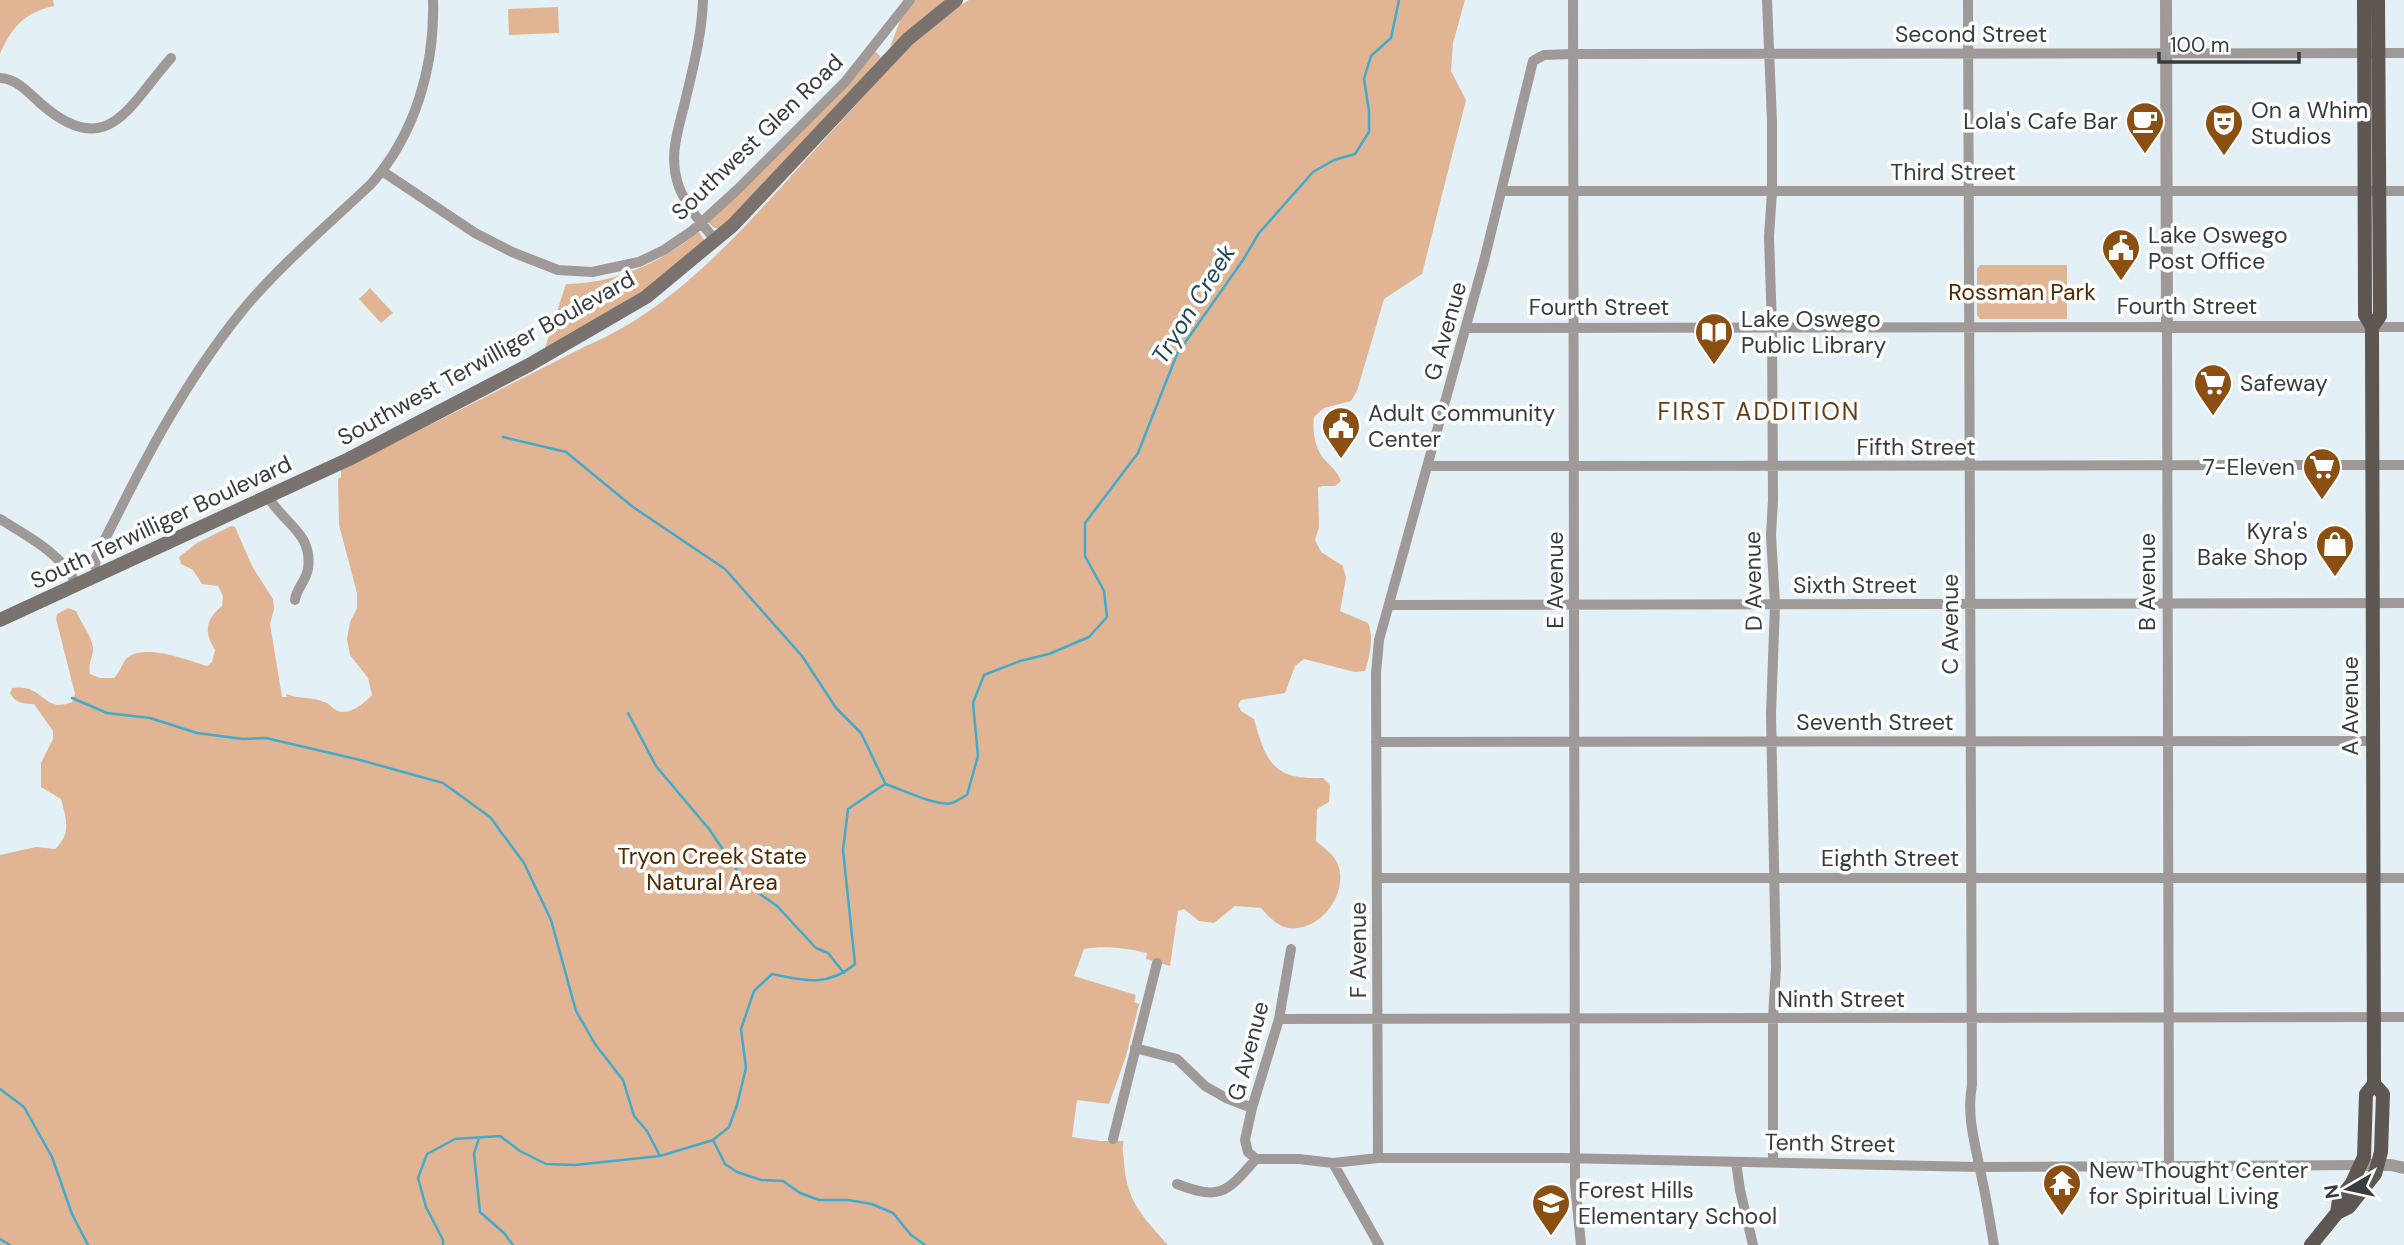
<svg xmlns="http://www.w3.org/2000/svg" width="2404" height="1245" font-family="'DM Sans',sans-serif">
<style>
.green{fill:#e1b594}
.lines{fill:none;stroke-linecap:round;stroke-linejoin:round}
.stream{stroke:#43aacc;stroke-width:2.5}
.minor{stroke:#9f9a97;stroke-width:10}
.tertiary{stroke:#9f9a97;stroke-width:12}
.secondary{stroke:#79726e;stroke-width:14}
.primary{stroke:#5e5751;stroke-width:14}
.labels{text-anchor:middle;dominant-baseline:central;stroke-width:7;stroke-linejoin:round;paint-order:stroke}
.street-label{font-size:23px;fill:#373c3e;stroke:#fff}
.poi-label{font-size:23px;fill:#373c3e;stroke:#fff;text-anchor:start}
.park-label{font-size:23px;fill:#532900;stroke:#fff}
.water-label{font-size:24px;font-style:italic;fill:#1b4756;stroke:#fff}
.neighbourhood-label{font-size:24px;letter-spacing:2px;fill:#663b14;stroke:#fff}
</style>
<rect width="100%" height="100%" fill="#e3f0f5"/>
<!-- green -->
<path class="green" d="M0,0H53L54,6C25,12 11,28 0,54Z
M908,0H947L890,47Z
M969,0H1465L1453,43L1451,71L1466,100L1422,274L1384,299L1357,391L1351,401L1324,408L1314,417C1312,432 1315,451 1327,462C1333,469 1337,471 1341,481L1335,486H1322L1318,488L1319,527L1315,540L1321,552L1343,566L1346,578L1340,611L1368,623C1374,637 1370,656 1365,671L1355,672L1304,659L1295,666L1285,693L1241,700L1238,705L1241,711L1254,719C1266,762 1273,780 1323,778L1330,785L1329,802L1317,809L1316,841C1324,848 1335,855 1338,865C1349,894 1319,933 1288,928C1277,926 1268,916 1261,908L1235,906L1214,923L1199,921L1184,909L1178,911L1170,966L1146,959L1147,953C1128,948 1103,945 1084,949L1074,976L1136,995L1134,1002L1139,1004L1126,1056L1109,1104L1077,1100L1072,1137L1100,1141H1124C1121,1150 1124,1154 1124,1163C1127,1202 1143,1217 1168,1245H0V855L36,847L55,849C72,834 66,818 61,799L41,787V763L53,739V731L34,704C24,704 15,703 10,693L12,688C45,683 42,714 72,702L75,694L56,619L57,614L68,608L76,611C81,623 91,635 93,647C94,657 88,659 90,674L100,678H114C120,672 122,664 126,659C142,642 188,660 207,666L212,662L215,650C204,632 205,620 222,606L223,596L218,586L202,584L193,570L181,564L179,557L197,543L231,526L235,527L252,566L273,599L274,609L270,624L282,697H287L286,694C299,699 313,697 324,702C329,703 333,709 338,711C351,715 363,704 372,695L368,678L350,655L347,639L350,622L357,608V593L339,525L338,479L341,477V470L586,346C672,310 739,234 800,166C837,126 874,85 911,44L938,20Z
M558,7L559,33L509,35L508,9Z
M875,51L881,57L723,229L714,228L708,222Z
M699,232L706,243L667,276L544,351L566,284C618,283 659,263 699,232Z
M1980,265H2067V319H1980L1977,315V269Z
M370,288L393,313L381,323L359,299Z"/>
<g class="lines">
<!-- stream -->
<path class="stream" d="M503,437L566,452L633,507L725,569L802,656L836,708L861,733L885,783
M72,698L107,713L150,718L197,733L243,739L266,738L360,760L443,783L490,817L524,863L551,920L576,1011L595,1044L623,1080L634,1116L647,1131L660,1156
M628,713L656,766L709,829L747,885L777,906L816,948L828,953L844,973
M0,1089L24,1107L52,1157L72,1214L88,1245
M479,1138L474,1154L480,1212L504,1233L513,1245
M713,1140L725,1164L737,1172L761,1180L783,1181L800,1193L819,1200H848L872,1204L893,1213L911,1235L925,1245
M0,1239L10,1245
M443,1245V1240L426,1207L418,1178L427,1154L455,1139L500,1136L520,1151L546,1164L575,1165L660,1156L713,1140L729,1127L737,1105L746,1068L741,1029L754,991L772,974C804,981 828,987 855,964L843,850L848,809L885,784C902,789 936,807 952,803C957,801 963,797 967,795L978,756L973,703L984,675L1020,661L1049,654L1089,637L1107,617L1104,591L1085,556V523L1138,453L1177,354L1243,260L1259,233L1313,172L1334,160L1355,154L1369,132V111L1364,79L1371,56L1391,38L1399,0"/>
<!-- minor -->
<path class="minor" d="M703,0C702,34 693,68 685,102C678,131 668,156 679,187C687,207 702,224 716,241
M1573,0L1575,1184L1581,1245
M1767,0L1772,122V191L1769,237L1772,328L1773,500L1771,535L1775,604L1771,714L1776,967L1773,1018V1162
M1968,0L1972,1085C1966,1117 1976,1147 1982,1179C1987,1201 1990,1223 1994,1245
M0,78C17,79 28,92 40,103C108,163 129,105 171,58
M382,171L475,233L512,252L558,270L592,272L639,262L664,250L692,231L738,189L845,82L910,0
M1502,191H2404
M2372,327H2404
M1466,328L2167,327L2169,1165
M1428,466L2404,465
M269,498C284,524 313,533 308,569C306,581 296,589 295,600
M0,519C29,537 61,553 77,585
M99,575L95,566L96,557C139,471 181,386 242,311C278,267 329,224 371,184C415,135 435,66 433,0
M1390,605L2404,603
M1376,742L2373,741
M1377,878H2404
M1279,1019L2404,1017
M1135,1048L1177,1059L1205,1086L1226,1098L1252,1108
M1113,1139L1157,963
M1378,1158L1376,673L1379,640L1484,261L1533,61L1544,55L1573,54L2404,53
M1256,1159H1299L1333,1163L1378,1158H1563L1979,1167L2361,1165
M1256,1159L1248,1152L1245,1140L1252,1108L1279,1019L1291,949
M1736,1162L1740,1190L1753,1245
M1333,1163L1379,1245
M1177,1184C1221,1201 1227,1192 1256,1159"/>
<!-- tertiary -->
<path class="tertiary" d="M2166,0L2167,327H2372
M2361,1165H2391L2404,1168"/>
<!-- secondary -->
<path class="secondary" d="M0,620L349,459L529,365L646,297L733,225L908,39L956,0"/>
<!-- primary -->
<path class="primary" d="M2372,327L2380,316L2378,0
M2337,1213L2339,1200L2352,1183L2364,1157L2366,1094L2374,1084L2372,327L2365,315L2364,0
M2311,1245L2337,1213L2349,1207L2375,1174L2381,1152L2383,1094L2374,1084"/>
</g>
<!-- icons -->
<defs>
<symbol id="cafe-pin" viewBox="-11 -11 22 30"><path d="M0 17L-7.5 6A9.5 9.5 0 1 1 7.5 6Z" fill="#8c4f12" stroke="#fff"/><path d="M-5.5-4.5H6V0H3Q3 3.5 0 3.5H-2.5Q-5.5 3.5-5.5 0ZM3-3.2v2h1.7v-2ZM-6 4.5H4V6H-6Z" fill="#fff"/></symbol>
<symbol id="theatre-pin" viewBox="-11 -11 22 30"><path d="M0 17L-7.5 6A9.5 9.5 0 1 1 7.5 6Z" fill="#8c4f12" stroke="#fff"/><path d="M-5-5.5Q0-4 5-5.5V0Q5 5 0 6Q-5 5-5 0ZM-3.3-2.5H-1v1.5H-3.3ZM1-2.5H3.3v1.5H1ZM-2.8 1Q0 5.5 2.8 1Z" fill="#fff"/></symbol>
<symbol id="civic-pin" viewBox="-11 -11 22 30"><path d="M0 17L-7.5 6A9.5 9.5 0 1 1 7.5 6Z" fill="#8c4f12" stroke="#fff"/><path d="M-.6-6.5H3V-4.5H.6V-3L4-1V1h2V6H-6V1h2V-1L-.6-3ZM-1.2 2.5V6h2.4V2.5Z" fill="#fff"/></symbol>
<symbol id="library-pin" viewBox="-11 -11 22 30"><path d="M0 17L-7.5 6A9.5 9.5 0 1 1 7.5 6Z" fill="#8c4f12" stroke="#fff"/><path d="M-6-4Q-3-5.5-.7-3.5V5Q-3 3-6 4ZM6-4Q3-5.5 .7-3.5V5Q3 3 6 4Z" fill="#fff"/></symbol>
<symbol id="supermarket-pin" viewBox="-11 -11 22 30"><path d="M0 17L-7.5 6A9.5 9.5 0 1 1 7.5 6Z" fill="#8c4f12" stroke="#fff"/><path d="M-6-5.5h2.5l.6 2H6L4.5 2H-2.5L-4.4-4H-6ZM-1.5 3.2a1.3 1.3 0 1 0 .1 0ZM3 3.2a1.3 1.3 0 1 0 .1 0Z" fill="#fff"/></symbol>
<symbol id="shop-pin" viewBox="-11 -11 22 30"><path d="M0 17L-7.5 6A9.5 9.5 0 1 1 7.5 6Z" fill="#8c4f12" stroke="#fff"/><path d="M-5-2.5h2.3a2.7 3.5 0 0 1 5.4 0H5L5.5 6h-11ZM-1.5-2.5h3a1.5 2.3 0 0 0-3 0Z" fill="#fff"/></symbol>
<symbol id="temple-pin" viewBox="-11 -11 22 30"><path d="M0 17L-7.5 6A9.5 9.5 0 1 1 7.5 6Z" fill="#8c4f12" stroke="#fff"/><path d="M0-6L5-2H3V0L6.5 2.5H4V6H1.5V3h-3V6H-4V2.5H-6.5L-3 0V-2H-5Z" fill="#fff"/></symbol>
<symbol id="school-pin" viewBox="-11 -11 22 30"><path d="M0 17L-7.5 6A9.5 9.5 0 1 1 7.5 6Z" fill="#8c4f12" stroke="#fff"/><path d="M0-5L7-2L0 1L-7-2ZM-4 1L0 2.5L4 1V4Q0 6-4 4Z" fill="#fff"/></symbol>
</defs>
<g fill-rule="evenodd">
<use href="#cafe-pin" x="2123" y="99" width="44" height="60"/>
<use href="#theatre-pin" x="2202" y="101" width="44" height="60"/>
<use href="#civic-pin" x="2099" y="226" width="44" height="60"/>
<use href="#library-pin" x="1692" y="310" width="44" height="60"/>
<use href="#supermarket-pin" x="2191" y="361" width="44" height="60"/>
<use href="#civic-pin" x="1319" y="404" width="44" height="60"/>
<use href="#supermarket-pin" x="2300" y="445" width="44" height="60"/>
<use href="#shop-pin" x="2313" y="522" width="44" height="60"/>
<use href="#temple-pin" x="2040" y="1161" width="44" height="60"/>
<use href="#school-pin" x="1529" y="1181" width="44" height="60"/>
</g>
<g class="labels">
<!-- street labels -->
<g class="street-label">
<text x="1971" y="34">Second Street</text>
<text transform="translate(757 137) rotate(-44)">Southwest Glen Road</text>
<text x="1953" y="172">Third Street</text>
<text x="2187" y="306">Fourth Street</text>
<text x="1599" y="307">Fourth Street</text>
<text transform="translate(1445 331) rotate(-74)">G Avenue</text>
<text transform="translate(486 358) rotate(-29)">Southwest Terwilliger Boulevard</text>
<text x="1916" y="447">Fifth Street</text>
<text transform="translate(161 522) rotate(-25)">South Terwilliger Boulevard</text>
<text transform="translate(1555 580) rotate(-90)">E Avenue</text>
<text transform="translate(1753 581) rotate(-91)">D Avenue</text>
<text transform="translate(2147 582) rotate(-90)">B Avenue</text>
<text x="1855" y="585">Sixth Street</text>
<text transform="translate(1950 624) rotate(-90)">C Avenue</text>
<text transform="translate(2350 706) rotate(-90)">A Avenue</text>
<text x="1875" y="722">Seventh Street</text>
<text x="1890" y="858">Eighth Street</text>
<text transform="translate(1358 950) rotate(-90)">F Avenue</text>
<text x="1841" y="999">Ninth Street</text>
<text transform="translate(1248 1051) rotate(-75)">G Avenue</text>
<text transform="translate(1830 1143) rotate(1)">Tenth Street</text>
</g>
<!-- poi labels -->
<g class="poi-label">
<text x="2251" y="110">On a Whim<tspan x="2251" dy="26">Studios</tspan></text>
<text x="2118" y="121" text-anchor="end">Lola's Cafe Bar</text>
<text x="2148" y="235">Lake Oswego<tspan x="2148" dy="26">Post Office</tspan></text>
<text x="1741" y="319">Lake Oswego<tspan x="1741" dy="26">Public Library</tspan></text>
<text x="2240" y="383">Safeway</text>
<text x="1368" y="413">Adult Community<tspan x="1368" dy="26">Center</tspan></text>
<text x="2295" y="467" text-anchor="end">7-Eleven</text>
<text x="2308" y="531" text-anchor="end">Kyra's<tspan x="2308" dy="26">Bake Shop</tspan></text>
<text x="2089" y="1170">New Thought Center<tspan x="2089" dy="26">for Spiritual Living</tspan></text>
<text x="1578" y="1190">Forest Hills<tspan x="1578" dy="26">Elementary School</tspan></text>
</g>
<!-- park labels -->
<g class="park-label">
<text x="2022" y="292">Rossman Park</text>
<text x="712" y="856">Tryon Creek State<tspan x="712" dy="26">Natural Area</tspan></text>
</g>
<!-- water labels -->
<g class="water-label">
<text transform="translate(1193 304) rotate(-58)">Tryon Creek</text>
</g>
<!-- neighbourhood labels -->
<g class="neighbourhood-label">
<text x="1759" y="411">FIRST ADDITION</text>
</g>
</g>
<!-- north arrow -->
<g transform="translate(2348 1189) rotate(261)" stroke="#ffffff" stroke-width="5" paint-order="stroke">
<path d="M0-5L12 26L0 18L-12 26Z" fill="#373c3e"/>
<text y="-10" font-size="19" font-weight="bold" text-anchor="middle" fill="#373c3e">N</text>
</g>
<!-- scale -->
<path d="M2159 52v10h140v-10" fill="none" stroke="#373c3e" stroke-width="3.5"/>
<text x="2170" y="52" font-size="21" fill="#373c3e" stroke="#ffffff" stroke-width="5" paint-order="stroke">100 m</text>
</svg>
